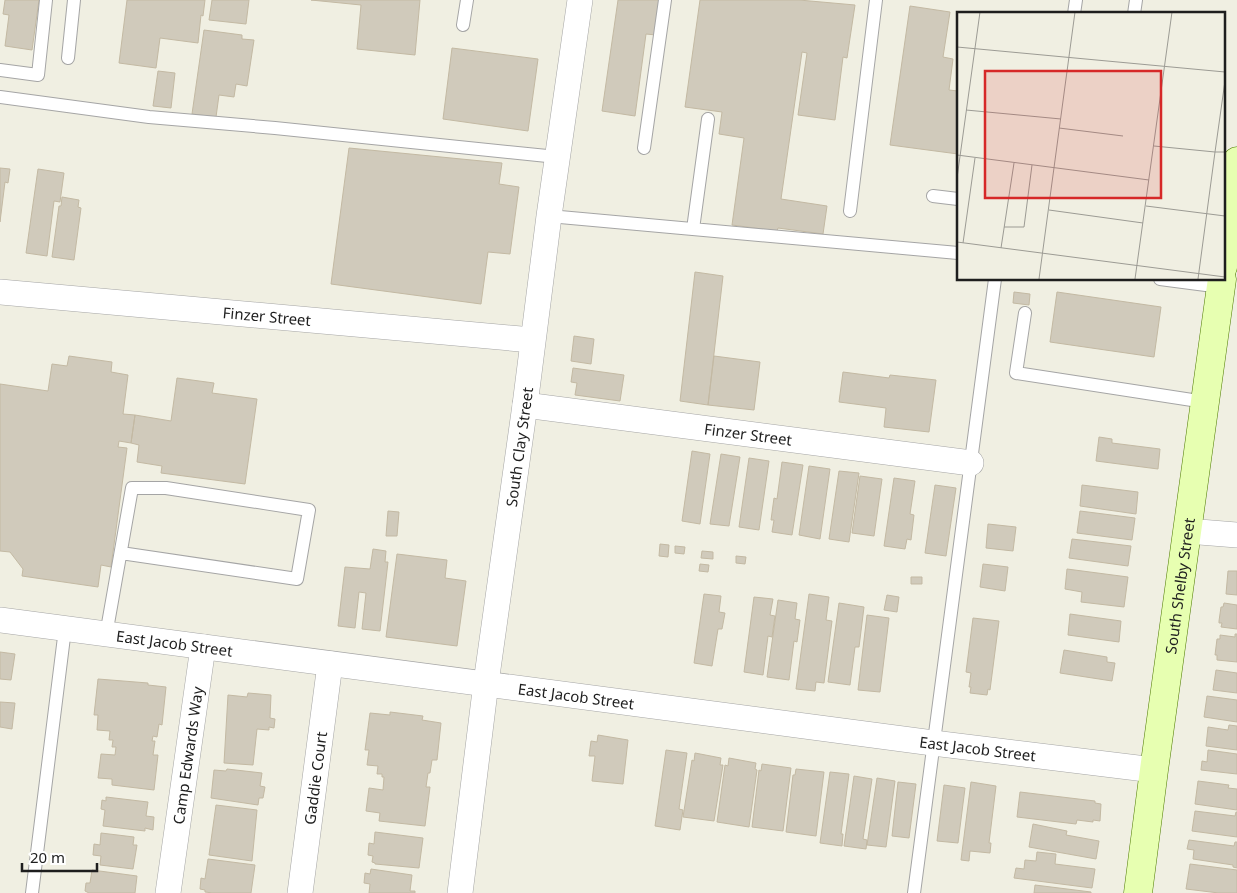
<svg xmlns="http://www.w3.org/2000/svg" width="1237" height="893" font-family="'Noto Sans',sans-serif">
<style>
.building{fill:#d0cabb;stroke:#c3b9a3}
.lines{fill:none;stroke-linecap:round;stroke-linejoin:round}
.lane-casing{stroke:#a5a5a5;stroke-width:14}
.street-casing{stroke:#a5a5a5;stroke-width:26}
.secondary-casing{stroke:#4d7900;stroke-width:29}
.lane{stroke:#fff;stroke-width:12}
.street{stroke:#fff;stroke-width:25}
.secondary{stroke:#e7ffb1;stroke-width:28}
.labels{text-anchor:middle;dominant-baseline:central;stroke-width:4;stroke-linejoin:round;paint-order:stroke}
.street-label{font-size:15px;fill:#1e1e1e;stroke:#fff}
.inset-road{fill:none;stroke:#9c9b94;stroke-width:1}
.view{fill:#d62828;fill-opacity:0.15;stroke:#d62828;stroke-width:2.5}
.inset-edge{fill:none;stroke:#1e1e1e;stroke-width:2.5}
</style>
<rect width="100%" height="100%" fill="#f0efe2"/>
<!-- building -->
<path class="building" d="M5,0H39L32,50L5,46L9,15L3,14Z
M127,0H205L203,16L201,15L198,43L160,38L156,68L119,63Z
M212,0H249L246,24L209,20Z
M311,0H420L415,55L357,49L361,5Z
M618,0H661L656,35L646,34L635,116L602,111Z
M700,0H799L855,5L847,58L843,57L835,120L798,115L807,53L802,52L781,199L827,206L823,234L778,228L777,231L732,225L744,138L719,134L722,112L685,107Z
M910,6L950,12L943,57L953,59L949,90L958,91V154L890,145Z
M204,30L242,35V39L254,40L247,86L236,84L234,97L219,95L216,117L192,114Z
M452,48L538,59L528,131L443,119Z
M158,71L175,73L171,108L153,106Z
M349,148L502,163L499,184L519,187L510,254L488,252L481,304L331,284Z
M0,168L10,169L8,183L5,182L0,222Z
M38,169L64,173L60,202L54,201L47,256L26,253Z
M62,197L79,200L78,207L81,208L74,260L52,257L59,206H61Z
M695,272L723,276L708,405L680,401Z
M1014,292L1030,294L1029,305L1013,303Z
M1057,292L1161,307L1154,357L1050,342Z
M574,336L594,339L591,364L571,361Z
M69,356L112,362L111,372L128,375L123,414L135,415L131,443L119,441L118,447L127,448L111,567L101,565L98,587L22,576L23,569L10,552L0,551V384L48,391L52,364L67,366Z
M714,356L760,362L754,410L708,405Z
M573,368L624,375L620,401L575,395L577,383L571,382Z
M843,372L889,378L890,375L936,380L929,432L884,427L886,408L839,402Z
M177,378L214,383L212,393L257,399L245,484L161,473L162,466L137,462L139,445L131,443L135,415L171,421Z
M1099,437L1112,439V443L1160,449L1158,469L1096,461Z
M692,451L710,454L700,524L682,521Z
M721,454L740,457L729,526L710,524Z
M749,458L769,461L759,530L739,527Z
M782,462L803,465L792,535L772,532L774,520H771L774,498L777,499Z
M809,466L830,469L820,539L799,535Z
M839,471L859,473L849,542L829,539Z
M860,476L882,479L874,536L852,533Z
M894,478L915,481L910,514L914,515L911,540L907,539L905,549L884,546Z
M935,485L956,488L946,556L925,553Z
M1082,485L1138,492L1136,514L1080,506Z
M388,511L399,512L397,536H386Z
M1080,511L1135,518L1132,540L1077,533Z
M988,524L1016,527L1013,551L986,548Z
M1072,539L1131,546L1128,566L1069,558Z
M660,544L669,545L668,557L659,556Z
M675,546L685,547L684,554L675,553Z
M373,549L386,551L385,562H388L380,631L362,629L366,593L359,592L355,628L338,626L345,567L370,569Z
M702,551L713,552V559L701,558Z
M397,554L447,560L445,578L466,581L457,646L386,637Z
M736,556L746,557L745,564L736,563Z
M700,564L709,565L708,572L699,571Z
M983,564L1008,567L1005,591L980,587Z
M1067,569L1128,577L1124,607L1081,602L1082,592L1065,589Z
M1228,571H1237V595L1226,594Z
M911,577H922V584H911Z
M704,594L721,596L719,612L725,613L722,629H718L712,666L694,663Z
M809,594L829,597L826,620L832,621L824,683L816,682L815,691L796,689Z
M887,595L899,597L897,612L884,610Z
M754,597L773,599L770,615L775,616L772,637L768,636L763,675L744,672Z
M778,600L797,603L795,619L800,620L797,642L794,641L789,680L767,677Z
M839,603L864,607L859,647H855L850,685L828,682Z
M1224,603L1237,605V629L1221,627L1222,623H1219V621L1221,607H1223Z
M1070,614L1121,621L1119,642L1068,635Z
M867,615L889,618L880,692L858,690Z
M973,618L999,621L990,690L988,689L987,695L970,693L971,687H969L971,673L966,672Z
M1235,634H1237V662L1217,660V655H1215L1217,639H1220V635L1235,637Z
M1064,650L1107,657V662L1115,663L1112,681L1060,673Z
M0,652L15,654L11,680L0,679Z
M1216,670L1237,673V693L1213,690Z
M98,679L148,683V685L166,687L162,725L159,724L157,737L153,736L152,741H155L153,755H158L154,790L112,785V779L98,778L101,754L115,755L116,747H112L113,740H109L110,731L97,730L98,715H94Z
M248,693L271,695L270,718L275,719L274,728L269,727V730L257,729L253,765L224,763L228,695L247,697Z
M1207,696L1237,700V722L1204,717Z
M0,702L15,703L12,729L0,727Z
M390,712L423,716L422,720L441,723L437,760H432L430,773H428L426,787H430L425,826L379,821L380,813L366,811L369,788L383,790L384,777H382V774H377L378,766L367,765L369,750H365L370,713L390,715Z
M1229,725L1237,726V750L1206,746L1208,727L1228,730Z
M598,735L628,740L623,784L592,781L595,756H589L591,741L597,742Z
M666,750L687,753L679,809L683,810L680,830L655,826Z
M1208,750L1237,754V774L1201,770L1202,761L1207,762Z
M695,753L721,758L720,765H723L714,821L683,817L692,760L694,761Z
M729,758L756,763L755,769L757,770L749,827L717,822L725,765L728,766Z
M762,764L791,768L783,831L752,827L759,770L761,771Z
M227,769L262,773L260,786L265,787L263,798H259L258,805L211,798L214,770L226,771Z
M796,769L824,772L816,836L786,832L793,775H795Z
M830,772L849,774L841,834H843L842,846L820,843Z
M854,776L872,779L863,839L867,840L866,849L844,846Z
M877,778L895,781L886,847L867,845Z
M1198,781L1229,785L1228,788L1237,789V810L1195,804Z
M898,782L916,784L909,838L892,836Z
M971,782L996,786L989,843H991L990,853L970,851L969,861L961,860Z
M944,785L965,788L958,843L937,841Z
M1020,792L1095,801V803L1101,804L1100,821L1093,820V822L1077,820L1076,824L1017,817Z
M106,797L148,802L146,816L154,817L153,830L145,828V831L103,826L105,810L101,809L102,800L106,801Z
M216,805L257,810L252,861L209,855Z
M1195,811L1235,816L1236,812H1237V837L1192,831Z
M1033,824L1067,831L1066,835L1099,841L1096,859L1029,847Z
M375,832L423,838L419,868L375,864V863L372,862L373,856L368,855L369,843L374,844Z
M101,833L134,837L133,845H137L133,869L100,865L101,856L93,855L94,844L100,845Z
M1189,840L1234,846L1235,842H1237V868L1233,867V865L1193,859L1194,850L1187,849Z
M1037,852L1056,854L1055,864L1095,869L1092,888L1014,878L1016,868L1024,869L1025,860L1036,861Z
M208,859L255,865L251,893H213L205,892V890L200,889L201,878L205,879Z
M1190,864L1237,870V893H1219L1186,889Z
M371,869L412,875L410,891H415V893H369L370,884L364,883L365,873L370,874Z
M92,870L137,876L135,893H89L85,891L86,883H90Z
M1035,885L1091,892V893H1034Z"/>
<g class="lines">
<defs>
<path id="lane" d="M1074,14L1076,0
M1134,14L1136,0
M463,25L467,0
M68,58L74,0
M0,70L38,75L46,0
M0,97L149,117L275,128L557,157
M644,148L665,0
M933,196L958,199
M850,211L876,0
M549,216L958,253
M693,229L708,119
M1160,279L1221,287
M1025,313L1016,373L1205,402
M106,635L132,488H166L309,510L297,579L121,553
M32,893L65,629
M914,893L995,279"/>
<g id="street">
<path id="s1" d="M0,292L532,340"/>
<path id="s2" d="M525,405L971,463"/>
<path d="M1187,531L1237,535"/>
<path id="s3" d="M0,620L933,743L1154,770"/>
<path id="s4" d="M168,893L203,647"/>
<path id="s5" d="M300,893L330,664"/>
<path id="s6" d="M460,893L486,683L525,405L549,216L580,0"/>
</g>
<g id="secondary">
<path d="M1223,267L1237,161"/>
<path id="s7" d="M1138,893L1154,770L1222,279"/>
</g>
</defs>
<!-- lane casing -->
<use href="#lane" class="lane-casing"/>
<!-- street casing -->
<use href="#street" class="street-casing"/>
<!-- secondary casing -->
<use href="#secondary" class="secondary-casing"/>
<!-- lane -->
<use href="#lane" class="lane"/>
<!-- street -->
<use href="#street" class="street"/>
<!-- secondary -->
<use href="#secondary" class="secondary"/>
</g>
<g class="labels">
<!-- street labels -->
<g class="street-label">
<text stroke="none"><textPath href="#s1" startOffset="268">Finzer Street</textPath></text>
<text stroke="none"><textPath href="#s2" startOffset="225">Finzer Street</textPath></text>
<text stroke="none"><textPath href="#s6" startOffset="450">South Clay Street</textPath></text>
<text stroke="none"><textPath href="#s7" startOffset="310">South Shelby Street</textPath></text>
<text stroke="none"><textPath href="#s3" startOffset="176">East Jacob Street</textPath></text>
<text stroke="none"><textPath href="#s3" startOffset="581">East Jacob Street</textPath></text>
<text stroke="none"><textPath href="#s3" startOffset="986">East Jacob Street</textPath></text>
<text stroke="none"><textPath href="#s4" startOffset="139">Camp Edwards Way</textPath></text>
<text stroke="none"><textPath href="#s5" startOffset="116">Gaddie Court</textPath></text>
</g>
</g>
<!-- overview -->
<g transform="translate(957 12)">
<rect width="268" height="268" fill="#f0efe2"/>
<path class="inset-road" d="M0,35L268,60M9,98L104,107M102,116L166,124M197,134L258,140L268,69M0,143L192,168M0,166L23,0M189,194L268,204M92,198L186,211M47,215H67L75,153M0,230L268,265M6,231L18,146M44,236L57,151M82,267L118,0M178,267L215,0M241,267L258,140H268"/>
<path class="view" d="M28,59H204V186H28Z"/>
<rect width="268" height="268" class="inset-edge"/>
</g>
<!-- scale -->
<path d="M22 863v8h75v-8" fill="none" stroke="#1e1e1e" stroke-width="2.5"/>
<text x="30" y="863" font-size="15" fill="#1e1e1e" stroke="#ffffff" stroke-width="4" paint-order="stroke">20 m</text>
</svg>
